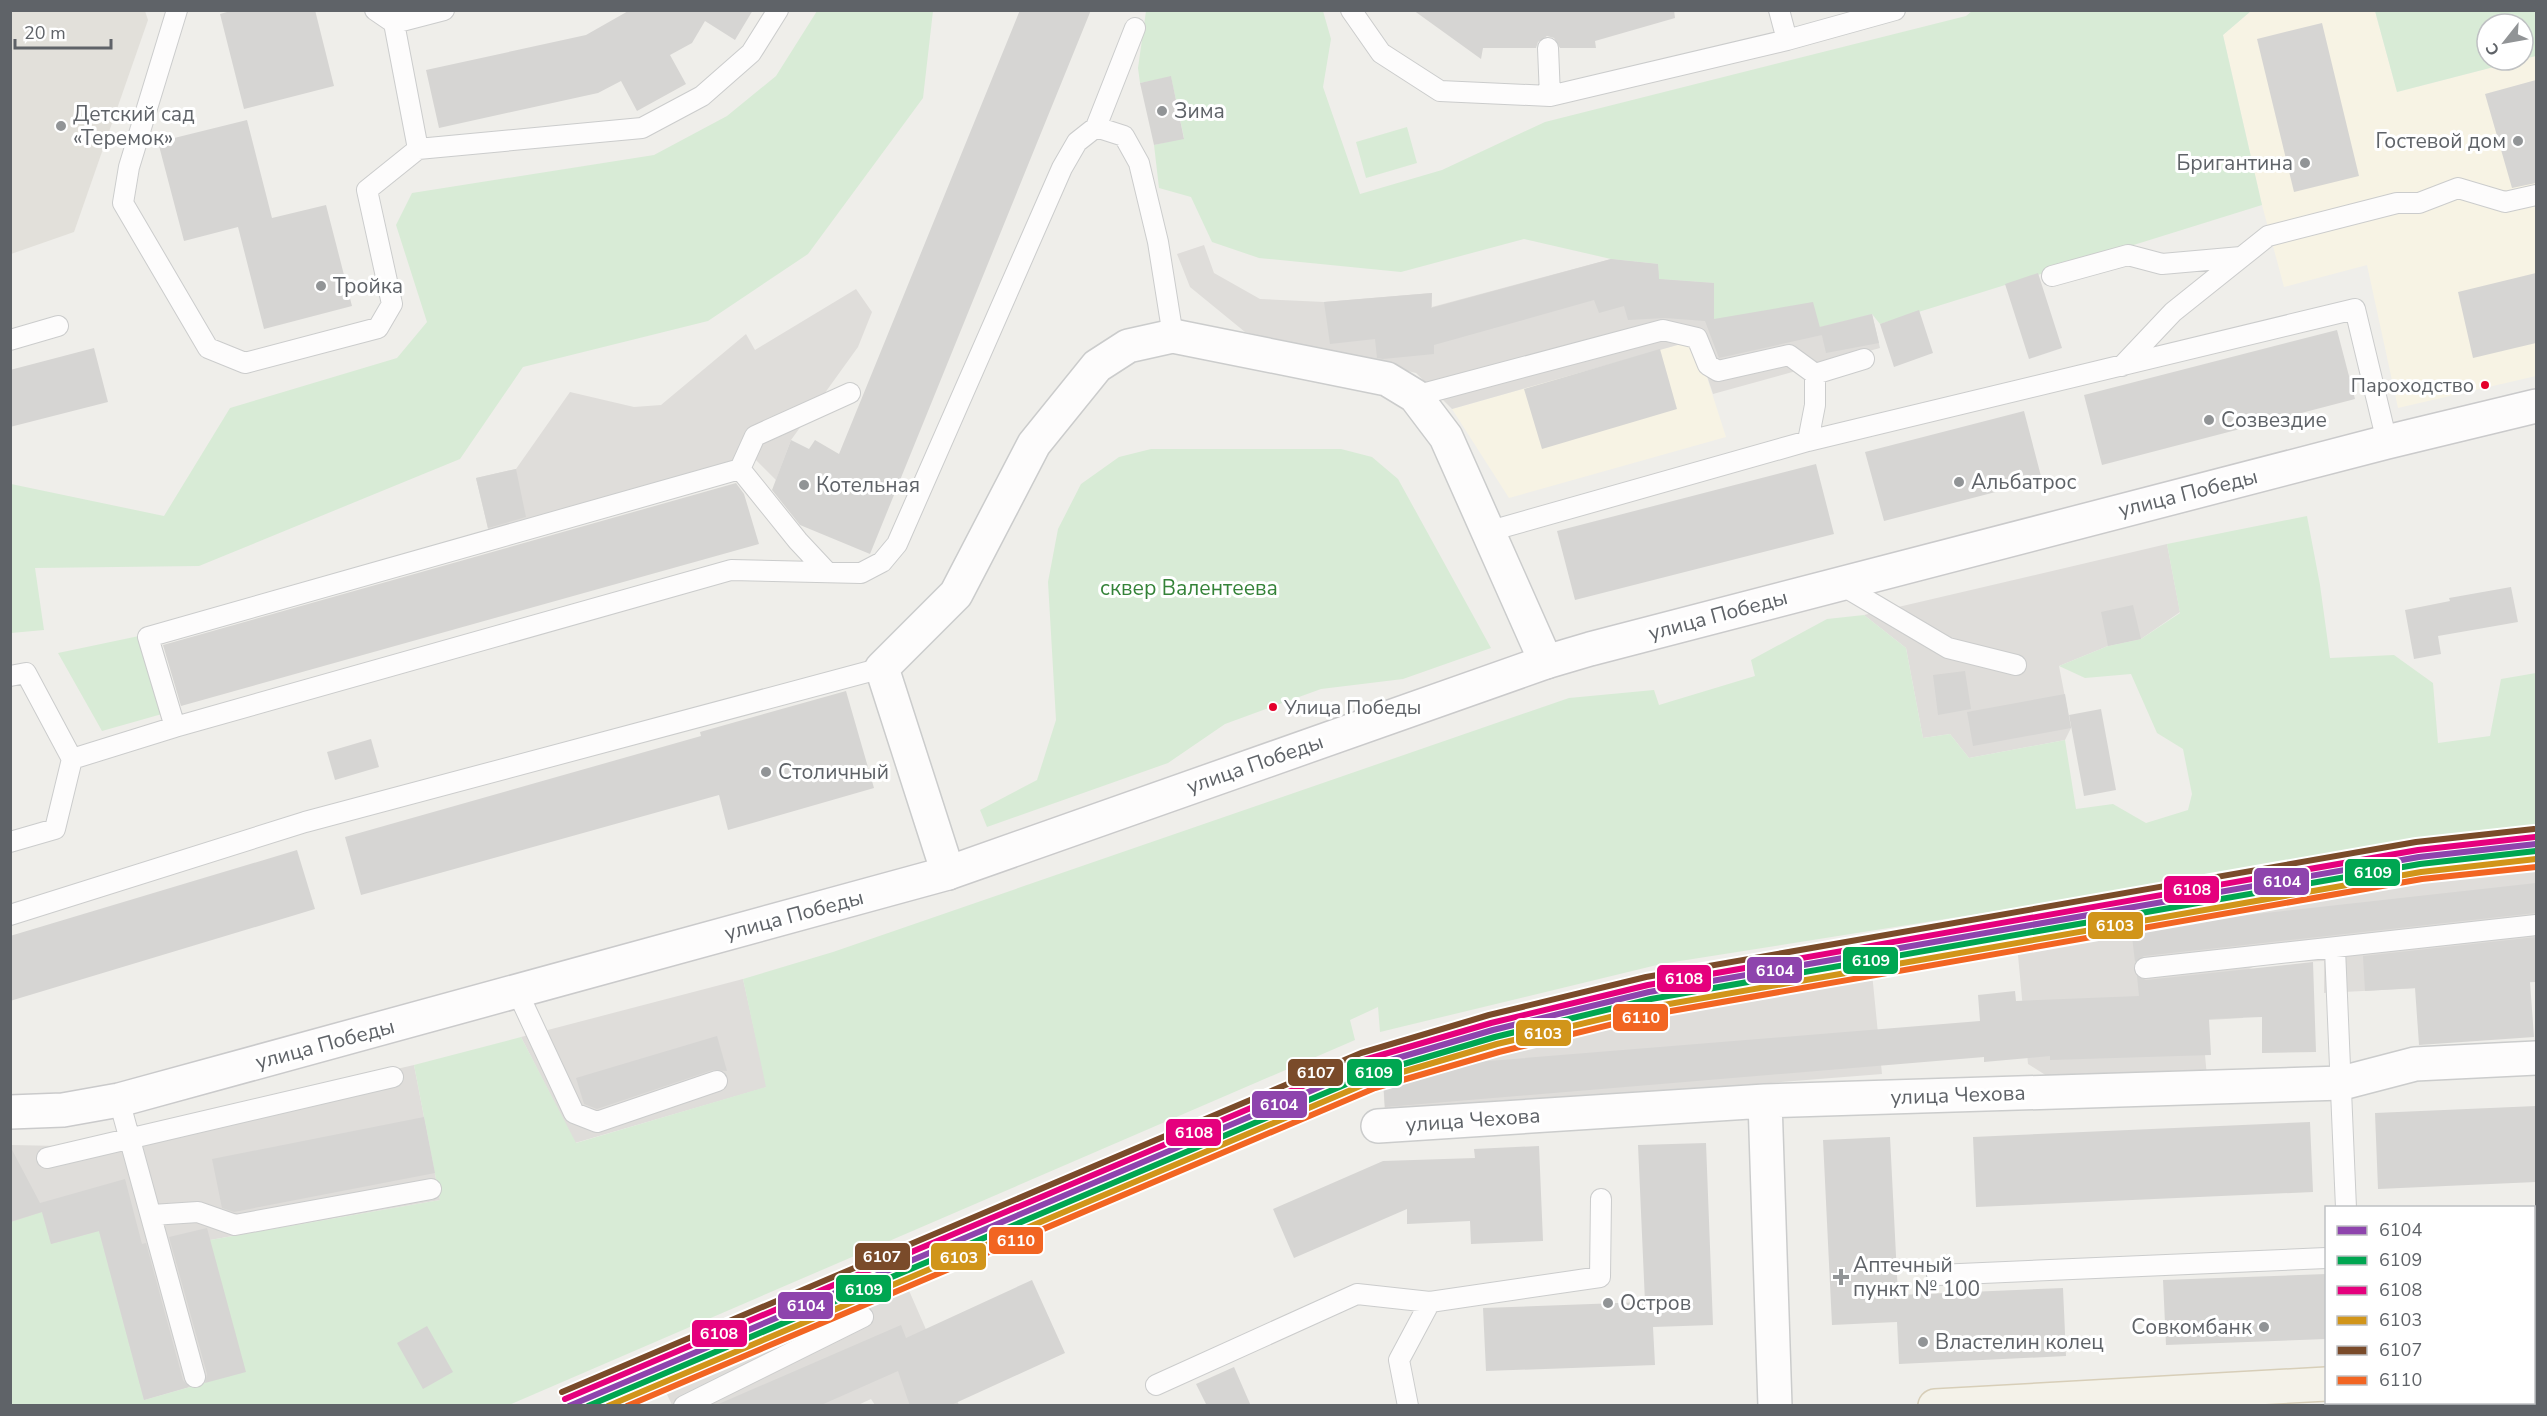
<svg xmlns="http://www.w3.org/2000/svg" width="2547" height="1416" font-family="'Nunito Sans',sans-serif">
<style>
.commercial{fill:#f7f3e4}
.industrial{fill:#dfddda}
.education{fill:#e2e0da}
.green{fill:#d8ebd6}
.building{fill:#d6d5d3}
.lines{fill:none;stroke-linecap:round;stroke-linejoin:round}
.lane-casing{stroke:#cbcccc;stroke-width:22}
.street-casing{stroke:#cbcccc;stroke-width:36}
.secondary-casing{stroke:#cacacb;stroke-width:36}
.primary-casing{stroke:#d7ceb8;stroke-width:36}
.lane{stroke:#fdfcfc;stroke-width:20}
.street{stroke:#fdfcfc;stroke-width:33}
.secondary{stroke:#fdfcfc;stroke-width:33}
.primary{stroke:#f4f2e9;stroke-width:33}
.rail-1-casing{stroke:#fff;stroke-width:10}
.rail-2-casing{stroke:#fff;stroke-width:10}
.rail-3-casing{stroke:#fff;stroke-width:10}
.rail-4-casing{stroke:#fff;stroke-width:10}
.rail-5-casing{stroke:#fff;stroke-width:10}
.rail-6-casing{stroke:#fff;stroke-width:10}
.rail-1{stroke:#8e44ad;stroke-width:6}
.rail-2{stroke:#00a651;stroke-width:6}
.rail-3{stroke:#e5007d;stroke-width:6}
.rail-4{stroke:#d1951a;stroke-width:6}
.rail-5{stroke:#7a4b2a;stroke-width:6}
.rail-6{stroke:#f26522;stroke-width:6}
.poi-dot{fill:#919496;stroke:#fff;stroke-width:2}
.bus-dot{fill:#e4002b;stroke:#fff;stroke-width:2}
.labels{text-anchor:middle;dominant-baseline:central;stroke-width:6;stroke-linejoin:round;paint-order:stroke}
.bus-label{font-size:20px;fill:#5f6368;stroke:#fff;text-anchor:end}
.poi-label{font-size:21px;fill:#5f6368;stroke:#fff;text-anchor:start}
.street-label{font-size:21px;fill:#5f6368;stroke:#fff}
.park-label{font-size:21px;fill:#348238;stroke:#fff}
.line-badge{stroke:#fff;stroke-width:2}
.badge-label{font-size:16px;text-anchor:middle;font-weight:bold;fill:#fff}
</style>
<rect width="100%" height="100%" fill="#efeeea"/>
<!-- commercial -->
<path class="commercial" d="M2251,11H2375L2397,92L2536,56V376L2398,408L2367,265L2284,287L2262,205L2223,35Z
M1695,340L1726,437L1509,498L1452,409Z"/>
<!-- industrial -->
<path class="industrial" d="M1204,245L1214,273L1260,299L1324,302L1432,293V307L1611,259L1658,264L1660,279L1714,283L1872,314L1880,348L1713,394L1695,340L1452,409L1416,373L1245,332L1190,287L1177,254Z
M856,289L872,312L858,347L791,440L776,480L754,458L489,533L476,478L516,469L570,392L634,407L661,405L746,334L755,350Z
M2167,544L2180,612L2141,639L2108,646L2059,666L2071,728L2065,740L1969,758L1950,734L1923,738L1906,648L1864,615Z
M2536,862V982L2324,993V961L2261,963L2241,973L2243,1018L2209,1020L2205,1055L2207,1077L2055,1081L2028,1064L2018,955L2128,923L2426,875Z
M1872,973L1882,1074L1385,1114L1383,1080L1500,1048L1654,1010Z
M743,979L767,1087L575,1143L521,1037Z
M414,1065L440,1200L210,1240L211,1381L144,1400L51,1244L11,1222V1145L61,1146Z
M907,1286L959,1405H875L871,1399L856,1406L672,1405L664,1388Z"/>
<!-- education -->
<path class="education" d="M10,11H145L148,20L74,232L11,254Z"/>
<!-- green -->
<path class="green" d="M817,11H933L923,98L808,254L708,321L523,367L460,459L199,566L35,568L44,630L11,633V484L164,516L230,408L397,358L427,322L396,225L412,193L654,155L727,116L776,76Z
M1146,11H1323L1331,39L1323,87L1360,194L1442,170L1545,122L1966,16L1972,11H2251L2223,35L2262,205L1880,324L1872,314L1820,327L1714,319L1713,283L1659,279L1658,264L1611,259L1524,239L1401,272L1259,258L1212,242L1191,197L1159,188L1154,145L1184,138L1171,77L1140,83L1138,68Z
M2375,11H2536V56L2523,59V24H2487V60H2521L2397,92Z
M1407,127L1417,163L1366,178L1356,142Z
M1151,449H1341L1372,457L1398,479L1491,648L1403,679L1321,689L1225,724L1168,763L987,827L980,810L1037,780L1056,720L1048,582L1058,529L1081,484L1119,457Z
M2307,516L2320,585L2330,658L2394,655L2433,683L2438,743L2490,736L2501,679L2536,673V828L2437,841L1661,964L1380,1032L1378,1007L1350,1020L1355,1040L509,1405L11,1406V1222L42,1212L51,1244L99,1231L144,1400L211,1381L210,1240L440,1200L414,1065L521,1037L576,1143L766,1087L743,979L833,952L1569,698L1654,690L1659,705L1755,676L1751,660L1827,619L1864,615L1906,648L1923,738L1950,734L1969,758L2065,740L2076,809L2113,804L2146,823L2188,810L2192,794L2183,749L2157,733L2131,674L2085,678L2059,666L2108,646L2141,639L2180,613L2167,544Z
M139,636L162,714L102,731L58,653Z"/>
<!-- building -->
<path class="building" d="M234,10H315L334,86L244,109L220,14Z
M630,10H753L735,40L705,21L692,43L670,55L686,84L637,111L621,81L598,93L439,128L426,70L586,35Z
M1020,10H1091L870,554L800,525L772,490L791,440L809,449L815,440L839,454Z
M1413,10H1674L1675,18L1595,41L1596,48H1560L1554,38L1547,36L1538,42L1536,48H1483L1481,59Z
M2322,23L2359,176L2294,192L2257,39Z
M1171,76L1184,139L1154,145L1140,83Z
M2536,80V183L2512,188L2485,94Z
M247,120L272,218L326,205L352,306L264,329L238,227L184,241L158,142Z
M1611,259L1658,264L1659,279L1714,283V319L1813,302L1822,335L1719,358L1705,321L1665,318L1628,320L1624,306L1599,313L1594,300L1434,345V354L1383,359L1377,358L1375,339L1330,344L1324,302L1432,293L1431,308Z
M2038,273L2062,348L2029,359L2005,284Z
M2536,273V343L2473,358L2458,292Z
M1919,310L1933,353L1894,367L1880,324Z
M1872,314L1879,343L1826,353L1820,327Z
M2337,330L2355,399L2102,465L2084,395Z
M94,348L108,402L10,427V370Z
M1660,349L1677,409L1542,449L1524,389Z
M2024,411L2042,480L1884,521L1865,452Z
M1816,464L1834,534L1575,600L1557,531Z
M516,469L526,517L488,528L476,478Z
M736,483L744,494L759,544L181,706L163,645Z
M2511,587L2518,622L2438,636L2441,654L2414,659L2405,610L2450,601L2449,598Z
M2133,605L2141,639L2108,646L2101,612Z
M1965,671L1971,709L1938,715L1933,675Z
M846,691L874,788L728,830L719,795L361,895L345,837L701,736L700,732Z
M2065,694L2071,728L1973,746L1967,712Z
M2101,709L2116,790L2084,796L2069,715Z
M371,739L379,767L335,780L327,752Z
M297,850L315,909L10,1001V936Z
M2536,883V913L2144,956L2135,962L2131,928Z
M2536,937V982H2530L2534,1037L2419,1045L2415,988L2365,991L2363,956Z
M2313,962L2316,1052L2262,1053V1017L2209,1019L2211,1055L2050,1060V1056L1984,1062V1057L1385,1107L1383,1080L1439,1065L1980,1021L1978,995L2015,991L2016,1001L2139,996L2137,976L2146,980Z
M717,1036L727,1071L713,1070L597,1109L584,1104L576,1078Z
M2536,1106V1182L2378,1189L2375,1113Z
M424,1117L435,1173L234,1212L222,1208L212,1159Z
M2310,1122L2313,1192L1976,1207L1973,1137Z
M1890,1137L1898,1295L2063,1288L2066,1356L1899,1364L1897,1322L1832,1325L1823,1140Z
M1706,1143L1713,1325L1653,1327L1655,1365L1486,1371L1483,1308L1645,1302L1638,1145Z
M10,1146L40,1203L125,1179L142,1244L146,1243L183,1380L189,1387L144,1400L99,1231L51,1244L42,1212L10,1222Z
M1539,1146L1543,1241L1471,1244L1470,1221L1407,1224V1209L1294,1258L1273,1209L1383,1161L1475,1158L1474,1149Z
M207,1228L246,1372L205,1383L207,1374L169,1237Z
M2326,1274V1339L2166,1345L2163,1280Z
M1032,1280L1065,1353L949,1406H910L898,1371L819,1406H714L901,1325L906,1338Z
M427,1326L453,1372L423,1389L397,1343Z
M1234,1367L1251,1406H1207L1196,1384Z"/>
<g class="lines">
<defs>
<path id="lane" d="M177,10L129,167L123,203L208,348L245,363L378,328L392,304L367,190L418,149L394,23L375,10
M1351,10L1381,53L1440,91L1550,96L1787,40L1895,10
M1779,10L1787,40
M394,23L444,10
M1548,48L1550,96
M1096,127L1135,28
M418,149L642,128L702,96L751,53L778,10
M2052,276L2128,255L2162,264L2241,257
M10,340L58,326
M2122,366L2173,312L2268,236L2397,203H2419L2458,188L2505,202L2536,195
M1815,374L1864,359
M1415,396L1663,330L1697,338L1708,365L1718,371L1789,355L1815,374V405L1808,441
M1490,531L1808,441L2355,309L2387,442
M827,572L798,541L740,469L755,436L850,393
M1838,583L1948,648L2016,665
M10,676L26,673L72,759L55,829L10,842
M175,727L148,637L740,469
M72,759L175,727L731,570L861,573L882,562L897,544L1062,168L1077,142L1096,127L1124,136L1139,163L1158,242L1173,336
M10,915L305,822L882,668
M2335,949L2346,1208
M2145,968L2536,925
M517,991L574,1113L597,1122L717,1081
M119,1100L195,1377
M47,1158L393,1077
M152,1215L198,1212L235,1225L431,1189
M2534,1240H2536
M1937,1275L2326,1258
M1156,1385L1357,1294L1430,1302
M2525,1402V1406
M684,1406L863,1317
M1408,1406L1399,1360L1430,1302L1600,1277L1601,1199"/>
<path id="street" d="M948,873L882,668L956,594L1034,444L1097,366L1128,346L1173,336L1387,379L1415,396L1446,437L1546,662
M1765,1101L1775,1406
M1378,1126L1765,1101L2342,1083L2415,1064L2536,1058"/>
<path id="secondary" d="M10,1112L63,1110L119,1100L948,873L1546,662L1590,649L2387,442L2536,406"/>
<path id="primary" d="M2534,1373H2536
M1935,1406L2326,1384"/>
</defs>
<!-- lane casing -->
<use href="#lane" class="lane-casing"/>
<!-- street casing -->
<use href="#street" class="street-casing"/>
<!-- secondary casing -->
<use href="#secondary" class="secondary-casing"/>
<!-- primary casing -->
<use href="#primary" class="primary-casing"/>
<!-- lane -->
<use href="#lane" class="lane"/>
<!-- street -->
<use href="#street" class="street"/>
<!-- secondary -->
<use href="#secondary" class="secondary"/>
<!-- primary -->
<use href="#primary" class="primary"/>
<defs>
<path id="rail-1" d="M569,1406L1367,1067L1493,1030L1649,992L2419,857L2536,844"/>
<path id="rail-2" d="M588,1406L1370,1074L1495,1037L1651,999L2420,864L2536,851"/>
<path id="rail-3" d="M565,1399L1364,1060L1491,1023L1648,985L2418,850L2535,837"/>
<path id="rail-4" d="M608,1406L1372,1081L1497,1044L1652,1007L2421,872L2536,859"/>
<path id="rail-5" d="M562,1392L1361,1053L1489,1015L1646,977L2416,842L2534,829"/>
<path id="rail-6" d="M627,1406L1375,1088L1499,1052L1654,1014L2422,879L2536,867"/>
</defs>
<!-- rail-1 casing -->
<use href="#rail-1" class="rail-1-casing"/>
<!-- rail-2 casing -->
<use href="#rail-2" class="rail-2-casing"/>
<!-- rail-3 casing -->
<use href="#rail-3" class="rail-3-casing"/>
<!-- rail-4 casing -->
<use href="#rail-4" class="rail-4-casing"/>
<!-- rail-5 casing -->
<use href="#rail-5" class="rail-5-casing"/>
<!-- rail-6 casing -->
<use href="#rail-6" class="rail-6-casing"/>
<!-- rail-1 -->
<use href="#rail-1" class="rail-1"/>
<!-- rail-2 -->
<use href="#rail-2" class="rail-2"/>
<!-- rail-3 -->
<use href="#rail-3" class="rail-3"/>
<!-- rail-4 -->
<use href="#rail-4" class="rail-4"/>
<!-- rail-5 -->
<use href="#rail-5" class="rail-5"/>
<!-- rail-6 -->
<use href="#rail-6" class="rail-6"/>
</g>
<!-- markers -->
<g class="poi-dot">
<circle cx="1162" cy="111" r="6"/>
<circle cx="61" cy="126" r="6"/>
<circle cx="2518" cy="141" r="6"/>
<circle cx="2305" cy="163" r="6"/>
<circle cx="321" cy="286" r="6"/>
<circle cx="2209" cy="420" r="6"/>
<circle cx="1959" cy="482" r="6"/>
<circle cx="804" cy="485" r="6"/>
<circle cx="766" cy="772" r="6"/>
<path d="M1838 1268h6v6h6v6h-6v6h-6v-6h-6v-6h6z"/>
<circle cx="1608" cy="1303" r="6"/>
<circle cx="2264" cy="1327" r="6"/>
<circle cx="1923" cy="1342" r="6"/>
</g>
<g class="bus-dot">
<circle cx="2485" cy="385" r="5"/>
<circle cx="1273" cy="707" r="5"/>
</g>
<g class="labels">
<!-- bus labels -->
<g class="bus-label">
<text x="2474" y="385">Пароходство</text>
<text x="1284" y="707" text-anchor="start">Улица Победы</text>
</g>
<!-- poi labels -->
<g class="poi-label">
<text x="1174" y="111">Зима</text>
<text x="73" y="114">Детский сад<tspan x="73" dy="24">«Теремок»</tspan></text>
<text x="2506" y="141" text-anchor="end">Гостевой дом</text>
<text x="2293" y="163" text-anchor="end">Бригантина</text>
<text x="333" y="286">Тройка</text>
<text x="2221" y="420">Созвездие</text>
<text x="1971" y="482">Альбатрос</text>
<text x="816" y="485">Котельная</text>
<text x="778" y="772">Столичный</text>
<text x="1853" y="1265">Аптечный<tspan x="1853" dy="24">пункт № 100</tspan></text>
<text x="1620" y="1303">Остров</text>
<text x="2252" y="1327" text-anchor="end">Совкомбанк</text>
<text x="1935" y="1342">Властелин колец</text>
</g>
<!-- street labels -->
<g class="street-label">
<text transform="translate(2188 493) rotate(-14)">улица Победы</text>
<text transform="translate(1718 615) rotate(-15)">улица Победы</text>
<text transform="translate(1255 764) rotate(-19)">улица Победы</text>
<text transform="translate(794 915) rotate(-15)">улица Победы</text>
<text transform="translate(325 1044) rotate(-15)">улица Победы</text>
<text transform="translate(1958 1095) rotate(-2)">улица Чехова</text>
<text transform="translate(1473 1120) rotate(-4)">улица Чехова</text>
</g>
<!-- park labels -->
<g class="park-label">
<text x="1189" y="588">сквер Валентеева</text>
</g>
</g>
<g class="line-badge">
<rect x="2344" y="858" width="57" height="29" rx="6" fill="#00a651"/>
<rect x="2253" y="867" width="57" height="29" rx="6" fill="#8e44ad"/>
<rect x="2163" y="875" width="57" height="29" rx="6" fill="#e5007d"/>
<rect x="2087" y="911" width="57" height="29" rx="6" fill="#d1951a"/>
<rect x="1842" y="946" width="57" height="29" rx="6" fill="#00a651"/>
<rect x="1746" y="956" width="57" height="28" rx="6" fill="#8e44ad"/>
<rect x="1656" y="964" width="56" height="29" rx="6" fill="#e5007d"/>
<rect x="1612" y="1003" width="57" height="29" rx="6" fill="#f26522"/>
<rect x="1515" y="1019" width="57" height="28" rx="6" fill="#d1951a"/>
<rect x="1287" y="1058" width="57" height="29" rx="6" fill="#7a4b2a"/>
<rect x="1346" y="1058" width="57" height="29" rx="6" fill="#00a651"/>
<rect x="1251" y="1090" width="57" height="29" rx="6" fill="#8e44ad"/>
<rect x="1165" y="1118" width="57" height="29" rx="6" fill="#e5007d"/>
<rect x="988" y="1226" width="56" height="29" rx="6" fill="#f26522"/>
<rect x="854" y="1242" width="57" height="29" rx="6" fill="#7a4b2a"/>
<rect x="930" y="1242" width="57" height="29" rx="6" fill="#d1951a"/>
<rect x="835" y="1274" width="57" height="29" rx="6" fill="#00a651"/>
<rect x="777" y="1291" width="57" height="29" rx="6" fill="#8e44ad"/>
<rect x="691" y="1319" width="57" height="29" rx="6" fill="#e5007d"/>
</g>
<g class="badge-label">
<text x="2373" y="878">6109</text>
<text x="2282" y="887">6104</text>
<text x="2192" y="895">6108</text>
<text x="2115" y="931">6103</text>
<text x="1871" y="966">6109</text>
<text x="1775" y="976">6104</text>
<text x="1684" y="984">6108</text>
<text x="1641" y="1023">6110</text>
<text x="1543" y="1039">6103</text>
<text x="1316" y="1078">6107</text>
<text x="1374" y="1078">6109</text>
<text x="1279" y="1110">6104</text>
<text x="1194" y="1138">6108</text>
<text x="1016" y="1246">6110</text>
<text x="882" y="1262">6107</text>
<text x="959" y="1263">6103</text>
<text x="864" y="1295">6109</text>
<text x="806" y="1311">6104</text>
<text x="719" y="1339">6108</text>
</g>
<!-- border -->
<rect width="2547" height="1416" fill="none" stroke="#5f6368" stroke-width="24"/>
<!-- legend -->
<rect x="2325" y="1206" width="210" height="198" fill="#ffffff" stroke="#bfc1c3" stroke-width="1.5"/>
<rect x="2337" y="1226" width="30" height="9" fill="#8e44ad" stroke="#bfc1c3" stroke-width="1.5"/>
<text x="2379" y="1236" font-size="18" fill="#5f6368">6104</text>
<rect x="2337" y="1256" width="30" height="9" fill="#00a651" stroke="#bfc1c3" stroke-width="1.5"/>
<text x="2379" y="1266" font-size="18" fill="#5f6368">6109</text>
<rect x="2337" y="1286" width="30" height="9" fill="#e5007d" stroke="#bfc1c3" stroke-width="1.5"/>
<text x="2379" y="1296" font-size="18" fill="#5f6368">6108</text>
<rect x="2337" y="1316" width="30" height="9" fill="#d1951a" stroke="#bfc1c3" stroke-width="1.5"/>
<text x="2379" y="1326" font-size="18" fill="#5f6368">6103</text>
<rect x="2337" y="1346" width="30" height="9" fill="#7a4b2a" stroke="#bfc1c3" stroke-width="1.5"/>
<text x="2379" y="1356" font-size="18" fill="#5f6368">6107</text>
<rect x="2337" y="1376" width="30" height="9" fill="#f26522" stroke="#bfc1c3" stroke-width="1.5"/>
<text x="2379" y="1386" font-size="18" fill="#5f6368">6110</text>
<!-- north arrow -->
<g transform="translate(2505 42) rotate(239)"><circle r="28" fill="#ffffff" stroke="#bfc1c3" stroke-width="1.5"/>
<path d="M0-4.5L10 22L0 15L-10 22Z" fill="#919496"/>
<text y="-9" font-size="16" font-weight="bold" text-anchor="middle" fill="#5f6368">С</text>
</g>
<!-- scale -->
<path d="M15 39v9h96v-9" fill="none" stroke="#5f6368" stroke-width="3"/>
<text x="24" y="39" font-size="18" fill="#5f6368" stroke="#ffffff" stroke-width="4.5" paint-order="stroke">20 m</text>
</svg>
